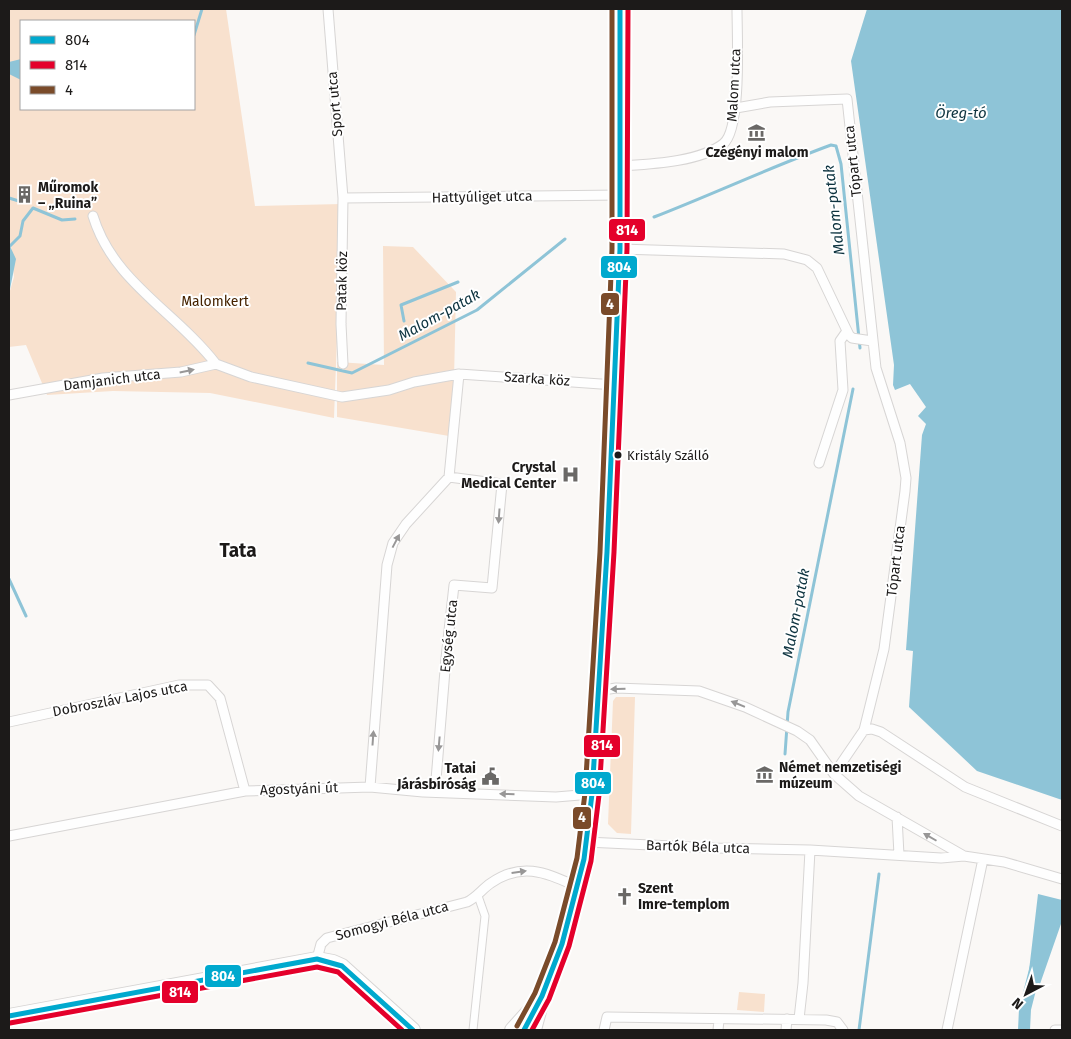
<svg xmlns="http://www.w3.org/2000/svg" width="1071" height="1039" font-family="'Fira Sans',sans-serif">
<style>
.green{fill:#f8e1ce;fill-rule:evenodd}
.water{fill:#8ec4d7}
.lines{fill:none;stroke-linecap:round;stroke-linejoin:round}
.stream{stroke:#8ec4d7;stroke-width:3}
.canal{stroke:#8ec4d7;stroke-width:12}
.pedestrian-casing{stroke:#d7d5d4;stroke-width:9}
.minor-casing{stroke:#d7d5d4;stroke-width:11}
.primary-casing{stroke:#d7d5d4;stroke-width:16}
.pedestrian{stroke:#fefefe;stroke-width:7}
.minor{stroke:#fefefe;stroke-width:9}
.primary{stroke:#fefefe;stroke-width:14}
.bus-1-casing{stroke:#fff;stroke-width:9}
.bus-2-casing{stroke:#fff;stroke-width:9}
.bus-3-casing{stroke:#fff;stroke-width:9}
.bus-1{stroke:#00a9ce;stroke-width:5}
.bus-2{stroke:#e4002b;stroke-width:5}
.bus-3{stroke:#7a4b2a;stroke-width:5}
.oneway{fill:#989797}
.bus-dot{fill:#1c1a19;stroke:#fff;stroke-width:2}
.labels{text-anchor:middle;dominant-baseline:central;stroke-width:4;stroke-linejoin:round;paint-order:stroke}
.bus-label{font-size:13px;fill:#1c1a19;stroke:#fff;text-anchor:start}
.street-label{font-size:14px;fill:#1c1a19;stroke:#fff}
.poi-label{font-size:14px;font-weight:bold;fill:#1c1a19;stroke:#fff;text-anchor:start}
.park-label{font-size:14px;fill:#462300;stroke:#fff}
.water-label{font-size:15px;font-style:italic;fill:#0d333f;stroke:#fff}
.district-label{font-size:19px;font-weight:bold;fill:#1c1a19;stroke:#fff}
.line-badge{stroke:#fff;stroke-width:2}
.badge-label{font-size:14px;text-anchor:middle;font-weight:bold;fill:#fff}
</style>
<rect width="100%" height="100%" fill="#faf8f6"/>
<!-- green -->
<path class="green" d="M9,9H226L255,206L342,204L334,418L210,393L113,391L47,395L26,345L9,347V294L14,277L11,246L9,244ZM21,21H194V109H21Z
M383,246L413,247L456,292L454,379L449,436L337,417V362L384,365Z
M616,697H635L631,834L617,833L608,824L613,701Z
M739,992L765,994L764,1012L737,1010Z"/>
<!-- water -->
<path class="water" d="M867,9H1062V800L977,771L909,707L913,651L906,650L922,435L926,424L918,416L926,407L910,384L895,390L893,385L894,365L851,61Z
M21,59V80L9,74V62Z
M9,244L16,259L9,294Z
M1038,894L1062,900V921L1040,984L1028,979Z"/>
<g class="lines">
<!-- stream -->
<path class="stream" d="M194,35L202,9
M9,198L22,202
M654,217C713,194 771,167 831,145L836,146L841,164L860,348
M9,247L20,236L23,221L33,208L62,220L75,219
M404,321L401,305L458,282
M308,363L352,373L477,310L565,239
M9,579L26,616
M785,754L788,712L853,389
M859,1030L879,874"/>
<!-- canal -->
<path class="canal" d="M1024,1030L1025,1009L1036,966"/>
<defs>
<path id="pedestrian" d="M473,1030L485,916L478,896"/>
<path id="minor" d="M328,9L343,198L341,324L343,364
M736,108L770,102L847,99L876,368L900,443L906,478L905,491L884,649L864,730L834,774
M622,166C651,164 699,162 723,144C742,130 737,35 737,9
M343,198L622,195
M93,216C113,282 175,311 216,364
M620,249L784,254L807,260L817,268L849,335L852,338L872,341
M216,364L251,377L342,397L389,390L414,382L459,374L615,385
M9,395L103,378L181,372L216,364
M819,463L843,390L840,341L847,331
M597,691L616,688L699,691L745,707L797,731L810,740L834,774L859,796L964,856
M9,722L179,685H208L220,698L245,791
M864,730L872,729L881,732L965,787L1062,826
M370,787L387,565L393,543L406,524L449,477L459,374
M435,792L446,658L454,585L492,588L502,484L449,477
M897,817L899,855
M9,836L245,791L370,787L423,792L556,797L592,794
M586,842L715,848L810,850L941,858L964,856L1004,862L1062,879
M317,959L321,944L327,938L467,902C477,897 482,889 491,883C523,861 546,873 578,887
M799,1019L803,983L810,850
M604,1030L607,1017L826,1020L837,1022L843,1030
M718,1030L719,1020
M786,1030L787,1019
M947,1030L983,859
M1055,1030H1061"/>
<path id="primary" d="M9,1016L317,959L333,962L342,966L413,1030
M512,1030L540,999
M534,1030C548,973 572,920 584,862C597,798 593,731 599,666C617,447 623,228 620,9"/>
</defs>
<!-- pedestrian casing -->
<use href="#pedestrian" class="pedestrian-casing"/>
<!-- minor casing -->
<use href="#minor" class="minor-casing"/>
<!-- primary casing -->
<use href="#primary" class="primary-casing"/>
<!-- pedestrian -->
<use href="#pedestrian" class="pedestrian"/>
<!-- minor -->
<use href="#minor" class="minor"/>
<!-- primary -->
<use href="#primary" class="primary"/>
<defs>
<path id="bus-1" d="M9,1016L317,959L342,966L413,1030
M524,1030L542,996L562,944L584,859L592,794L607,552L620,249V9"/>
<path id="bus-2" d="M10,1023L317,967L338,972L402,1030
M532,1030L549,999L569,946L591,861L599,795L614,552L627,249L628,9"/>
<path id="bus-3" d="M517,1026L535,993L555,942L577,858L585,793L600,552L612,249V9"/>
</defs>
<!-- bus-1 casing -->
<use href="#bus-1" class="bus-1-casing"/>
<!-- bus-2 casing -->
<use href="#bus-2" class="bus-2-casing"/>
<!-- bus-3 casing -->
<use href="#bus-3" class="bus-3-casing"/>
<!-- bus-1 -->
<use href="#bus-1" class="bus-1"/>
<!-- bus-2 -->
<use href="#bus-2" class="bus-2"/>
<!-- bus-3 -->
<use href="#bus-3" class="bus-3"/>
</g>
<!-- one-way arrows -->
<defs><path id="oneway-solid" d="M-6-.8H1V-3.2L6.5 0L1 3.2V.8H-6Z" transform="scale(1.25)"/></defs>
<g class="oneway">
<use href="#oneway-solid" transform="translate(187 371) rotate(-12)"/>
<use href="#oneway-solid" transform="translate(499 516) rotate(94)"/>
<use href="#oneway-solid" transform="translate(396 541) rotate(-62)"/>
<use href="#oneway-solid" transform="translate(618 689) rotate(178)"/>
<use href="#oneway-solid" transform="translate(738 704) rotate(-158)"/>
<use href="#oneway-solid" transform="translate(373 738) rotate(-86)"/>
<use href="#oneway-solid" transform="translate(439 744) rotate(95)"/>
<use href="#oneway-solid" transform="translate(507 794) rotate(-178)"/>
<use href="#oneway-solid" transform="translate(930 837) rotate(-150)"/>
<use href="#oneway-solid" transform="translate(519 872) rotate(-8)"/>
</g>
<!-- icons -->
<defs>
<symbol id="museum-bare" viewBox="-9 -9 18 18"><path d="M0-6L6-3V-2H-6V-3ZM-5-1h2V3h-2ZM-1-1h2V3h-2ZM3-1h2V3H3ZM-6 4H6V6H-6Z" fill="#6a6866" stroke="#fff" stroke-width="2.5" paint-order="stroke"/></symbol>
<symbol id="building-bare" viewBox="-9 -9 18 18"><path d="M-4-6H4V6H1V3H-1V6H-4ZM-2.5-4.3h1.7v1.8h-1.7ZM.8-4.3h1.7v1.8H.8ZM-2.5-1h1.7V.8h-1.7ZM.8-1h1.7V.8H.8Z" fill="#6a6866" stroke="#fff" stroke-width="2.5" paint-order="stroke"/></symbol>
<symbol id="hospital-bare" viewBox="-9 -9 18 18"><path d="M-5-5h3v3.5h4V-5h3V5h-3V1.5h-4V5h-3Z" fill="#6a6866" stroke="#fff" stroke-width="2.5" paint-order="stroke"/></symbol>
<symbol id="civic-bare" viewBox="-9 -9 18 18"><path d="M-.6-6.5H3V-4.5H.6V-3L4-1V1h2V6H-6V1h2V-1L-.6-3ZM-1.2 2.5V6h2.4V2.5Z" fill="#6a6866" stroke="#fff" stroke-width="2.5" paint-order="stroke"/></symbol>
<symbol id="church-bare" viewBox="-9 -9 18 18"><path d="M-1.2-6h2.4v3.5h3.3v2.4h-3.3V6h-2.4V-.1h-3.3v-2.4h3.3Z" fill="#6a6866" stroke="#fff" stroke-width="2.5" paint-order="stroke"/></symbol>
</defs>
<g fill-rule="evenodd">
<use href="#museum-bare" x="744" y="120" width="25" height="25"/>
<use href="#building-bare" x="12" y="182" width="25" height="25"/>
<use href="#hospital-bare" x="558" y="462" width="25" height="25"/>
<use href="#museum-bare" x="752" y="762" width="25" height="25"/>
<use href="#civic-bare" x="478" y="764" width="25" height="25"/>
<use href="#church-bare" x="612" y="884" width="25" height="25"/>
</g>
<!-- markers -->
<circle class="bus-dot" cx="618" cy="455" r="4.5"/>
<g class="labels">
<!-- bus labels -->
<g class="bus-label">
<text x="627" y="455">Kristály Szálló</text>
</g>
<!-- street labels -->
<g class="street-label">
<text transform="translate(734 85) rotate(-87)">Malom utca</text>
<text transform="translate(335 104) rotate(-95)">Sport utca</text>
<text transform="translate(853 161) rotate(-96)">Tópart utca</text>
<text transform="translate(482 197) rotate(-1)">Hattyúliget utca</text>
<text transform="translate(342 281) rotate(-89)">Patak köz</text>
<text transform="translate(537 379) rotate(4)">Szarka köz</text>
<text transform="translate(112 380) rotate(-7)">Damjanich utca</text>
<text transform="translate(896 561) rotate(-83)">Tópart utca</text>
<text transform="translate(449 636) rotate(-84)">Egység utca</text>
<text transform="translate(120 699) rotate(-11)">Dobroszláv Lajos utca</text>
<text transform="translate(299 789) rotate(-2)">Agostyáni út</text>
<text transform="translate(698 847) rotate(2)">Bartók Béla utca</text>
<text transform="translate(392 921) rotate(-15)">Somogyi Béla utca</text>
</g>
<!-- poi labels -->
<g class="poi-label">
<text x="757" y="152" text-anchor="middle">Czégényi malom</text>
<text x="38" y="187">Műromok<tspan x="38" dy="16">– „Ruina”</tspan></text>
<text x="556" y="467" text-anchor="end">Crystal<tspan x="556" dy="16">Medical Center</tspan></text>
<text x="779" y="767">Német nemzetiségi<tspan x="779" dy="16">múzeum</tspan></text>
<text x="476" y="768" text-anchor="end">Tatai<tspan x="476" dy="16">Járásbíróság</tspan></text>
<text x="638" y="888">Szent<tspan x="638" dy="16">Imre-templom</tspan></text>
</g>
<!-- park labels -->
<g class="park-label">
<text x="215" y="301">Malomkert</text>
</g>
<!-- water labels -->
<g class="water-label">
<text x="961" y="113">Öreg-tó</text>
<text transform="translate(834 210) rotate(-97)">Malom-patak</text>
<text transform="translate(439 315) rotate(-29)">Malom-patak</text>
<text transform="translate(796 613) rotate(-79)">Malom-patak</text>
</g>
<!-- district labels -->
<g class="district-label">
<text x="238" y="550">Tata</text>
</g>
</g>
<g class="line-badge">
<rect x="608" y="218" width="38" height="24" rx="5" fill="#e4002b"/>
<rect x="600" y="255" width="38" height="24" rx="5" fill="#00a9ce"/>
<rect x="600" y="292" width="20" height="24" rx="5" fill="#7a4b2a"/>
<rect x="583" y="734" width="38" height="24" rx="5" fill="#e4002b"/>
<rect x="574" y="771" width="38" height="24" rx="5" fill="#00a9ce"/>
<rect x="572" y="806" width="20" height="24" rx="5" fill="#7a4b2a"/>
<rect x="204" y="964" width="38" height="24" rx="5" fill="#00a9ce"/>
<rect x="161" y="980" width="38" height="24" rx="5" fill="#e4002b"/>
</g>
<g class="badge-label">
<text x="627" y="235">814</text>
<text x="619" y="272">804</text>
<text x="610" y="309">4</text>
<text x="602" y="750">814</text>
<text x="593" y="788">804</text>
<text x="582" y="822">4</text>
<text x="223" y="981">804</text>
<text x="180" y="997">814</text>
</g>
<!-- border -->
<rect width="1071" height="1039" fill="none" stroke="#1c1a19" stroke-width="20"/>
<!-- legend -->
<rect x="20" y="20" width="175" height="90" fill="#ffffff" stroke="#a4a3a3"/>
<rect x="30" y="36" width="25" height="8" fill="#00a9ce" stroke="#a4a3a3"/>
<text x="65" y="45" font-size="15" fill="#1c1a19">804</text>
<rect x="30" y="61" width="25" height="8" fill="#e4002b" stroke="#a4a3a3"/>
<text x="65" y="70" font-size="15" fill="#1c1a19">814</text>
<rect x="30" y="86" width="25" height="8" fill="#7a4b2a" stroke="#a4a3a3"/>
<text x="65" y="95" font-size="15" fill="#1c1a19">4</text>
<!-- north arrow -->
<g transform="translate(1026 994) rotate(221)" stroke="#ffffff" stroke-width="4" paint-order="stroke">
<path d="M0-4L9 19L0 12L-9 19Z" fill="#1c1a19"/>
<text y="-8" font-size="14" font-weight="bold" text-anchor="middle" fill="#1c1a19">N</text>
</g>
</svg>
